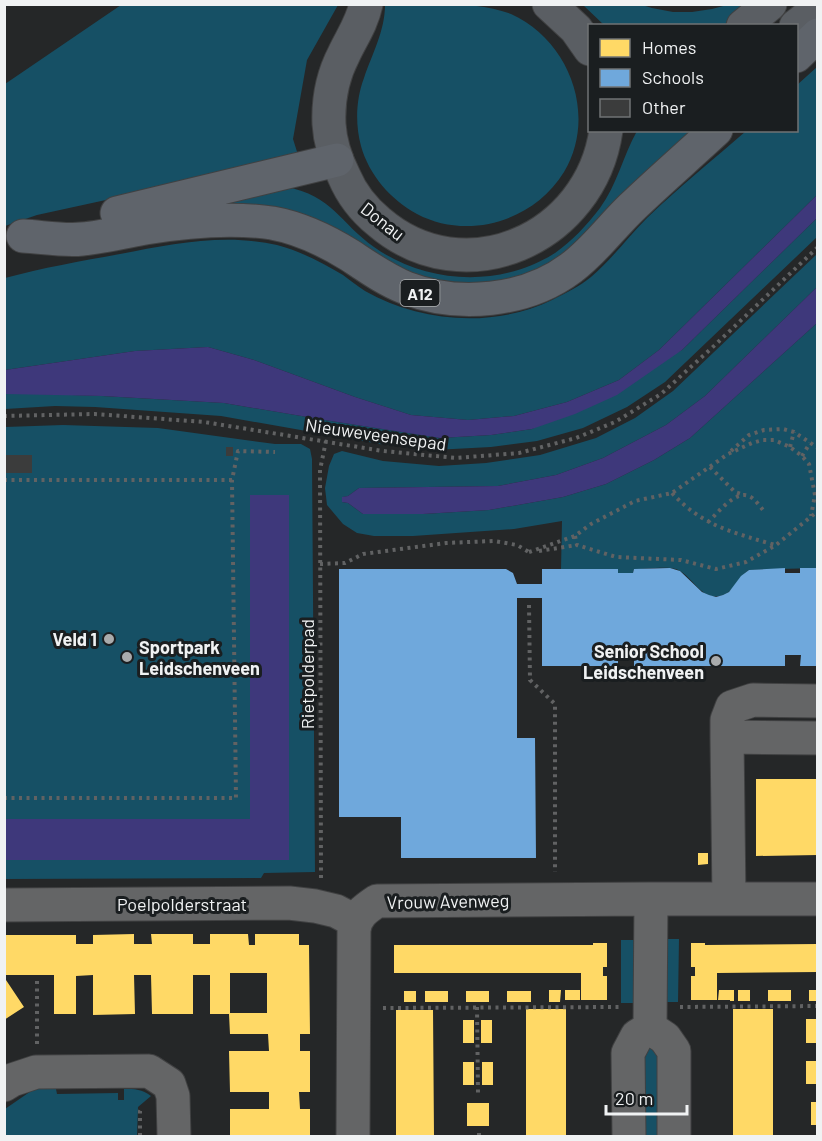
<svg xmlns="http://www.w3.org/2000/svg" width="822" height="1141" font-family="Barlow,sans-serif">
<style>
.green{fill:#165065}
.water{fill:#3e387b}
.homes{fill:#ffd966;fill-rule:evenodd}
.schools{fill:#6fa8dc}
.building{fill:#3b3c3c}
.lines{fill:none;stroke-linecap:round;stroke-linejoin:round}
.minor-casing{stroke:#404142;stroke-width:35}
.major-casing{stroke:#404142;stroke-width:35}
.highway-casing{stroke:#404142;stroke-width:35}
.path{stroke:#616263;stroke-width:4;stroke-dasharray:3 4.5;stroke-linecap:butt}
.minor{stroke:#646566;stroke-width:33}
.major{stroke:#5a5e63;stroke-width:33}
.highway{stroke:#5f646b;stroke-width:33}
.poi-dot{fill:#a9abac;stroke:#1a1e20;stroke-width:2}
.labels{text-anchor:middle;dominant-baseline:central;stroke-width:6;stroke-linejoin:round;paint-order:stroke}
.shield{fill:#1a1e20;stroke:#b0b2b4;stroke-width:1.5}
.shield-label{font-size:16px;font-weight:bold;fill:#f0f2f3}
.street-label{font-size:18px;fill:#f0f2f3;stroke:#1a1e20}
.poi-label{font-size:18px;font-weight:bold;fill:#f0f2f3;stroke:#1a1e20;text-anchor:end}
</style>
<rect width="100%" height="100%" fill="#252728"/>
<!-- green -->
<path class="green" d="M121,5H338L307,60L293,139L299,158L37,215L5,226V84Z
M385,5C423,4 475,0 511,14C569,40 598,115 564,172C534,221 468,241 417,214C391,200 369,175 361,146C355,124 356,99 364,78C372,54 385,31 385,5Z
M583,5H642L652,8L673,12H692L712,9L727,5H752L738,16L722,26L604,25Z
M817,67V195L659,350L619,380L567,402L514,416L468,420L411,415L355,397L254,360L208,347L135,351L5,370V278C42,268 81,261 120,254C172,244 224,233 277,245C300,251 323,263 343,275C350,280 357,286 365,291C421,323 494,328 552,300C566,293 580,286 591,277C612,259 628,237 647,218C679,187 713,160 746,131L796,130L797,85Z
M637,131H700L562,259L511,282L446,286L216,201L286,187C332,195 340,223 374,247C426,284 500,288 555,253C572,241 587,225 600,208C617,185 623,156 637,131Z
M817,218V237L665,382L627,407L583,428L537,441L491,447L434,450L380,444L221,416L95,407L55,406L5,409L4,394L11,393L102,396L224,403L331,421L440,438L491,435L532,429L682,350Z
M817,254V287L705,396L666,425L603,458L556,475L498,486L359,488L348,496L343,497L342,502L348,503L363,514H423L489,510L563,497L606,484L654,460L690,438L817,323V568L749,570C739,576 735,591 723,595C701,603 693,575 676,569C666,566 646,569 634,569L633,573H618V569H561L562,521L514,529L413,536H374L357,533L343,524L327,505L325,488L329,466L334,454L342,451L383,461L439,466L486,463L540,455L596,438L635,418L673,391Z
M63,425L158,428L275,444H301L310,449L312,459L315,872L264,873L261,878L5,879V860H289L288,495H250V819H5V427Z
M664,939H679L678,1002H663Z
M621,940H640V1003H621Z
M647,1043L662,1050L663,1136H640L639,1049Z
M34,1089H56L57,1094L118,1093V1100H124V1089C135,1089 142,1089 151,1096L138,1107L137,1136H5V1109Z"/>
<!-- water -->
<path class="water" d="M817,195V218L682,350L617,395L575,414L532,429L491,435L440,438L331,421L224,403L102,396L5,394V370L135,351L208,347L254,360L355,397L411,415L468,420L514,416L567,402L619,380L659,350Z
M817,287V323L690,438L654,460L606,484L563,497L489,510L423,514H363L348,503L342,502V497L348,496L359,488L498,486L556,475L603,458L666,425L705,396Z
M250,495H289V860H5V819H250Z"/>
<!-- homes -->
<path class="homes" d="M756,779H818V855L756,856Z
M698,853H708V864L698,865Z
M134,934V944H152L151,934H193V944H210V934H248L249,945H255V934H299V945H309L310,1034H300V1051H310V1092H299L300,1109H310V1136H230V1109H269V1092H230L229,1051H269L268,1034H230L229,1014H210V975H193V1014H152L151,975H134L135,1014L93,1015V975L76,976V1014H54V975H4V935H76V944H93V935ZM230,973H267V1013H230Z
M593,943H607V967H603V976H607V1000H581V973H394V945H593Z
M691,943H705V945L818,944V972L717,973V1000H691V976H695V967H691Z
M4,977L24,1007L4,1020Z
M549,990H561L560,1002H549Z
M565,990H580V1000H565Z
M719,990H734V1001H730V1000H718Z
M738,990H750V1001H738Z
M768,990H791V1001H768Z
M809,990H818V1001H809Z
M404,991H416V1002H404Z
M425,991H448V1002H425Z
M466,991H489V1002H466Z
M507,991H531V1002H507Z
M526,1009H566V1136H526Z
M733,1009H773V1136H733Z
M396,1010H433L434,1136H396Z
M806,1019H817V1043H806Z
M463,1020H474V1043H463Z
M481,1020H492V1043H481Z
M806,1061H817V1084H806Z
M463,1062H474V1085H463Z
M482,1062H493V1085H482Z
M811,1102H818V1125H811Z
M467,1103H489V1126H467Z"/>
<!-- schools -->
<path class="schools" d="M670,568L680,571L702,592L709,595L716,597L723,595L729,592L741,576L749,570L785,568V573H800V568H818V666H800L801,655H785V666H634V655H618V666H542V598H517V738H535L536,858H401V817H339V569H506L513,573L517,584H542V569H618V573H633L634,569Z"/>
<!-- building -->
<path class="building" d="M226,447H233V456H226Z
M4,455H32V473H4Z"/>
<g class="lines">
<defs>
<path id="minor" d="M727,737L818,738
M729,899L727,737V720L732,707L753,700L818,701
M4,905L289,903L315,906L336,911L355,921
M650,1028L651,899
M650,1028L665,1038L674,1051V1136
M4,1085L12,1080L36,1072L149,1071L169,1084L173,1096L174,1136
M353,1136L354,930C356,915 365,909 377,901L651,899H818
M629,1136L628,1053L637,1036L650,1028"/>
<path id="major" d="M366,4C362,23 352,37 344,54C333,75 328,100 329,124C330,142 336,160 344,176C352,195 363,209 379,222C464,295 591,239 606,130
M549,4L576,29L590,49
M743,26L770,4
M796,26L818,9"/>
<path id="highway" d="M796,56L818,35
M117,213L337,160
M23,236C42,237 64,241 82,239C103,237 124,232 145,228C187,221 230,217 272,223C300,228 327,241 351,256C369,268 386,280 406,288C458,308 526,302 571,268C594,251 611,227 632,207C659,181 688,156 716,130"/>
</defs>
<!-- minor casing -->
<use href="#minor" class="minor-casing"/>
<!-- major casing -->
<use href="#major" class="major-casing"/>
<!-- highway casing -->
<use href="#highway" class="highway-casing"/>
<!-- path -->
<path class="path" d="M4,416L95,414L204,422L383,451L456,458L519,453L576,438L615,422L661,394L715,345L818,247
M790,447L794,432
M731,451L749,435L764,430L783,429L794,432L818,448
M802,456L810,443
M710,467L735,492L741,494
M4,480H232
M672,493C702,526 735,533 775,545
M708,522C717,514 735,490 749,496C754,498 759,505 763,510
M575,536L577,545L616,557L681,560L716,569L746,562L776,545L818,511
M539,551L577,545
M529,552L575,536L591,524L635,501L672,493L728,454L752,443L763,440H774L790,447L802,456L809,464L815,495L811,516
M320,564L345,563L363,554L446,543L494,541L517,545L529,552H531
M529,605L530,680L555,704V872
M4,798H236L232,480L238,451L275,452
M321,878L320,470L326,441
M477,1007L478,1093
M680,1007L818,1006
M383,1008L622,1007
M37,1044V979
M140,1136V1111L142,1108
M479,1136V1131"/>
<!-- minor -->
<use href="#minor" class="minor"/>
<!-- major -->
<use href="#major" class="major"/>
<!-- highway -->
<use href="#highway" class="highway"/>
</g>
<!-- markers -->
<g class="poi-dot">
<circle cx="109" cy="639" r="6"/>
<circle cx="127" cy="657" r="6"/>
<circle cx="716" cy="661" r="6"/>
</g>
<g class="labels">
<!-- shield labels -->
<rect class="shield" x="400.5" y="280" width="39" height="26" rx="4.5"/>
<g class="shield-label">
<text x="420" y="293">A12</text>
</g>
<!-- street labels -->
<g class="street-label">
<text transform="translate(383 221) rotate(38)">Donau</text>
<text transform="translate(376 434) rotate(8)">Nieuweveensepad</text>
<text transform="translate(307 674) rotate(-90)">Rietpolderpad</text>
<text transform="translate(448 901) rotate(-1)">Vrouw Avenweg</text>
<text x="182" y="904">Poelpolderstraat</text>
</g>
<!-- poi labels -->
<g class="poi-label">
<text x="97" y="639">Veld 1</text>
<text x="139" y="647" text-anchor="start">Sportpark<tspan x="139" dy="21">Leidschenveen</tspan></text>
<text x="704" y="651">Senior School<tspan x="704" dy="21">Leidschenveen</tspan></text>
</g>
</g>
<!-- border -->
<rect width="822" height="1141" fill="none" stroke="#f0f2f3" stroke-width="12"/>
<!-- legend -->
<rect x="588" y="24" width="210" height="108" fill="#1a1e20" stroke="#707374" stroke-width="1.5"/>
<rect x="600" y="39" width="30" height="18" fill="#ffd966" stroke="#707374" stroke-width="1.5"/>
<text x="642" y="54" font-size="18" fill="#f0f2f3">Homes</text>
<rect x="600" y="69" width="30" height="18" fill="#6fa8dc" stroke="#707374" stroke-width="1.5"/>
<text x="642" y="84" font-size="18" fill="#f0f2f3">Schools</text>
<rect x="600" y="99" width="30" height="18" fill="#3b3c3c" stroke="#707374" stroke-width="1.5"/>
<text x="642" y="114" font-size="18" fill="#f0f2f3">Other</text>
<!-- scale -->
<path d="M606 1105v9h81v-9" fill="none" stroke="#f0f2f3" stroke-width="3"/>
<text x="615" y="1105" font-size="18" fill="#f0f2f3" stroke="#1a1e20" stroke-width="4.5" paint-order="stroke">20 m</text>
</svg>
